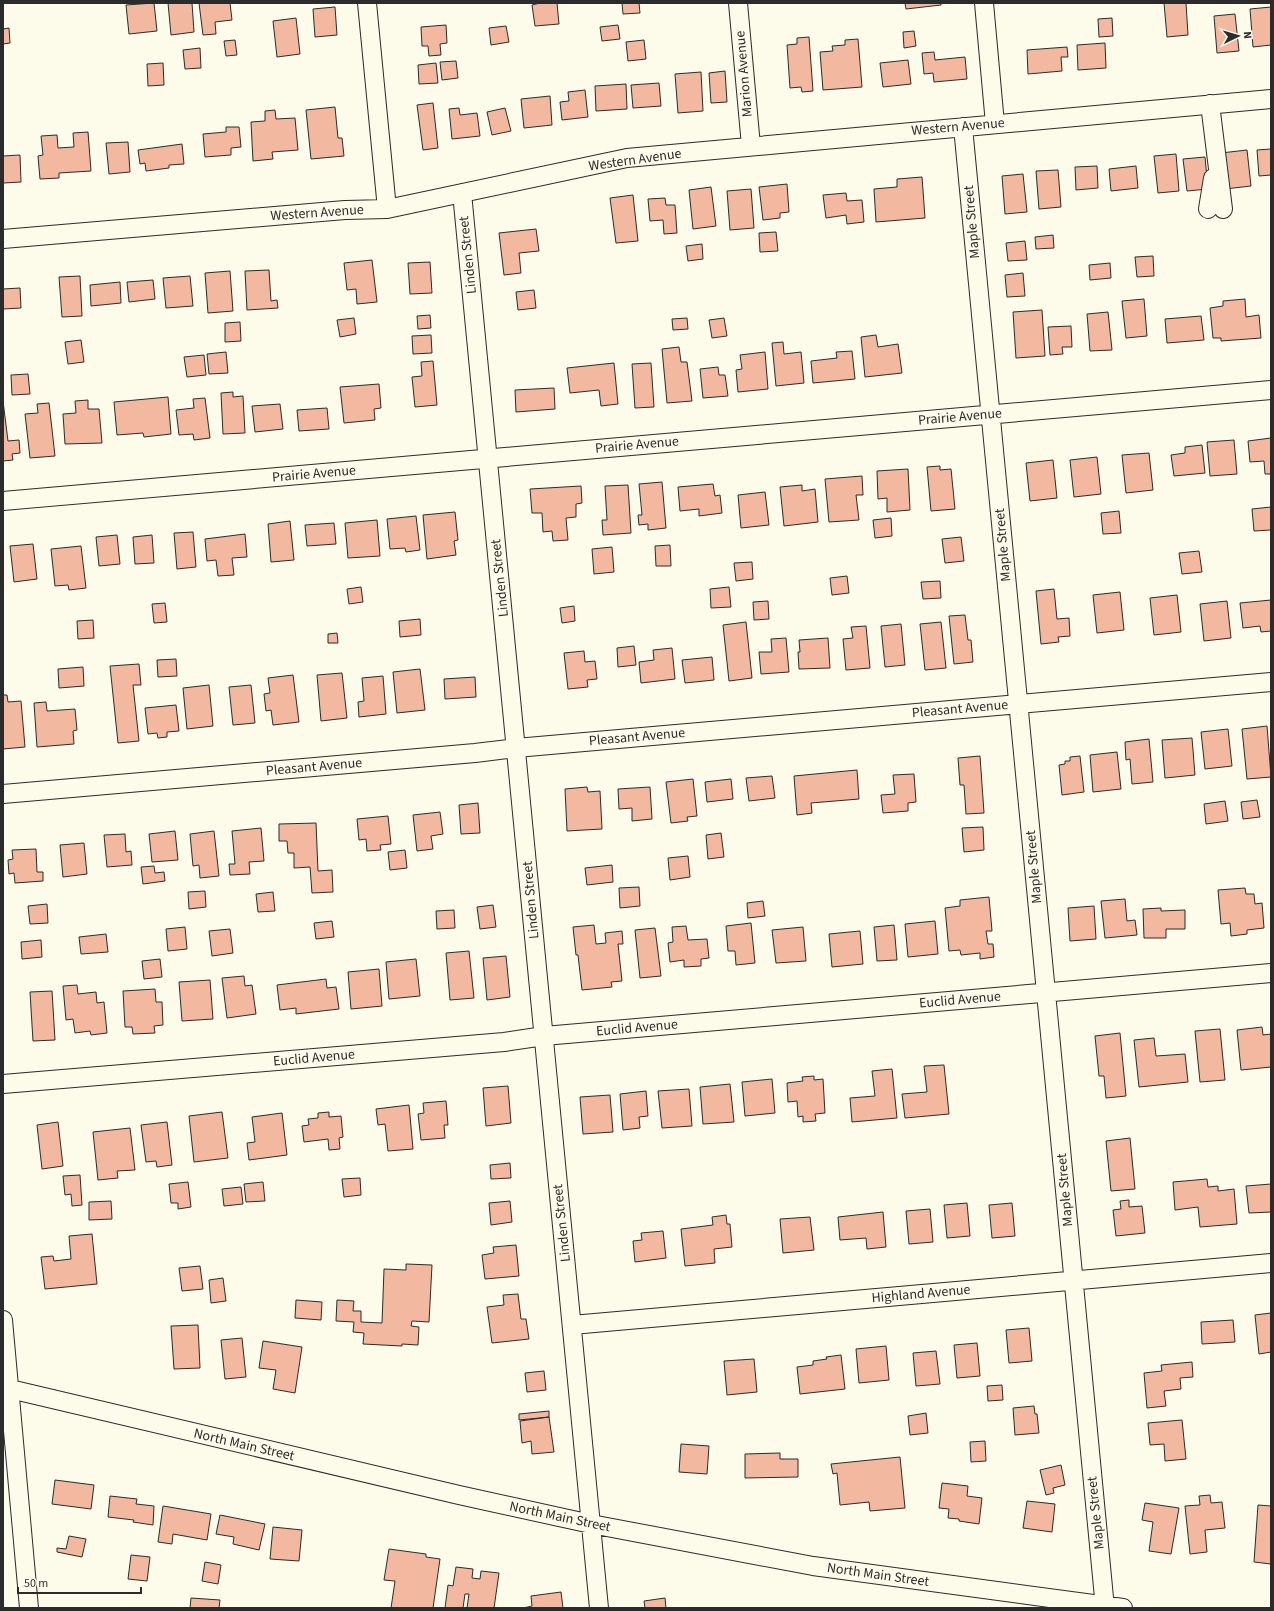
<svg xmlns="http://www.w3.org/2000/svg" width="1274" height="1611" font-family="'Source Sans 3',sans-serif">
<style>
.building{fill:#f2b8a0;stroke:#2b2b2b}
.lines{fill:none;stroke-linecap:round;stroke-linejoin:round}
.minor-casing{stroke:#2b2b2b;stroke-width:20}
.minor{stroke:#fdfbea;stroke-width:18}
.labels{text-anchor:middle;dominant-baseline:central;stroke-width:3;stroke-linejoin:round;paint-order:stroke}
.street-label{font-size:14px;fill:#2b2b2b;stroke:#fdfbea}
</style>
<rect width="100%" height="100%" fill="#fdfbea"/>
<!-- building -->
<path class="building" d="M154,3L157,31L129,34L126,5Z
M168,3H192L194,32L171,35Z
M199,3H230L232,20L215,22L216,34L203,35Z
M540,3H557L559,24L535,26L532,5Z
M622,3H639L640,13L623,14Z
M905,3H941V5L906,9Z
M1164,3H1186L1188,35L1167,37Z
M335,7L337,35L315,37L313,9Z
M1271,7V45L1253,47L1250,9Z
M1235,14L1239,51L1217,53L1214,16Z
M296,18L300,54L277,57L273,21Z
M1112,18L1113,36L1099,37L1098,19Z
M446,25L447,43L440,44L441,55L429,56L428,46H422L421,27Z
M618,25L620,39L602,41L600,27Z
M506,26L509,42L491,45L489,28Z
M9,28L10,43L3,44V29Z
M914,31L916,46L904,48L903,32Z
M809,37L813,91L802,92L801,87L790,88L787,45L797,44V38Z
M858,39L862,87L823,90L820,52L833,51L832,46L845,45V40Z
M235,40L237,55L226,56L224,41Z
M644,40L646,59L628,61L626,42Z
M1105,43L1106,68L1078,70L1077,45Z
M1067,47L1068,57H1061L1062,71L1028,74L1027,50Z
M200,48L201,68L185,69L183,50Z
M934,52L935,60L965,57L967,79L934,82L933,73L924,74L922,53Z
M908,60L911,84L883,87L880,63Z
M456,61L458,78L442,80L440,62Z
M163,63L164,85L148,86L147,64Z
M436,63L438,83L419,84L418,65Z
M725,71L727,102L711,103L709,73Z
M701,72L703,111L678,113L675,74Z
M659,83L661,106L633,108L631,85Z
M626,84L627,109L596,111L595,86Z
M585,90L588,117L562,120L560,102L569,101L568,92Z
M550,96L552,125L524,128L521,99Z
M433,103L438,148L423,150L417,105Z
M335,107L338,138H342L344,156L311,159L306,110Z
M459,108L460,115L477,113L480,136L452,139L449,109Z
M505,108L511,131L492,135L487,112Z
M275,110L276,119L295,118L298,150L272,152L273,159L253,161L251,122L265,121V111Z
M226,127H239L241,147L231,148V155L205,157L203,134L226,132Z
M88,132L91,171L59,173V178L40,179L38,156L43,155L41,136L57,135L58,148L74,147L73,133Z
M128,142L130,172L109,174L106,143Z
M182,144L184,164L169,165V168L146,171L145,163L140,164L138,150Z
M1271,149V175L1259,176L1257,150Z
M1247,150L1251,186L1225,189L1221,153Z
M1176,154L1179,191L1158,193L1154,156Z
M20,155L21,182L3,183V156Z
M1205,157L1208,189L1187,191L1183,159Z
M1097,166L1098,188L1076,190L1075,167Z
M1136,166L1138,188L1111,191L1109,169Z
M1058,170L1061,207L1039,209L1036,171Z
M1023,174L1027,212L1005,214L1002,176Z
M922,177L925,218L876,222L874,189L897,187V179Z
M787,184L789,212L780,213V218L763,220L759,187Z
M711,187L716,226L693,229L689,190Z
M751,189L754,228L730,230L727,191Z
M846,193L847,201L862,200L864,222L847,224L846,215L826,218L823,195Z
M633,195L638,241L616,243L610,198Z
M665,198L666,205H675L677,233L664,234L663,220L650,221L648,199Z
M536,229L539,251L519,253L521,273L504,275L499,233Z
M776,232L778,251L760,252L759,233Z
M1053,235L1054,248L1036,249L1035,237Z
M1025,241L1027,260L1008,261L1006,243Z
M702,244L703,259L688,261L686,246Z
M1153,256L1154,276L1137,277L1135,257Z
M372,260L377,302L357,304L356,289L347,290L344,263Z
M430,262L432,293L410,294L408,263Z
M1110,263L1111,278L1090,280L1089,265Z
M269,270L271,301L277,300L278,308L247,310L245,271Z
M230,271L233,311L208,313L205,273Z
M1023,273L1025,296L1007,297L1005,275Z
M80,276L82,316L62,317L59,277Z
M190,276L193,306L166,308L163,278Z
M153,280L155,299L129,302L127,282Z
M120,282L121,303L91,306L90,285Z
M20,288L21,308L3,309V289Z
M534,290L536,308L518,310L516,292Z
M1144,299L1147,336L1126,338L1122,301Z
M1245,299L1246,317L1259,315L1261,338L1221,341V338H1213L1210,308L1223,306V301Z
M1042,310L1045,356L1016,358L1013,312Z
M1108,312L1112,350L1090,351L1087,314Z
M430,315L431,328L418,329L417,316Z
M1201,316L1204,340L1167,343L1165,319Z
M354,318L356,334L340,337L337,320Z
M687,318L688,329L673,330L672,319Z
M724,318L727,336L712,338L709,320Z
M240,322L241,341L225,342V323Z
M1071,326L1072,347H1062L1063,354L1050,355L1048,327Z
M431,335L432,353L413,354L412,336Z
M876,335L878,347L898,344L902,373L865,377L861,337Z
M81,340L84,362L68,364L65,342Z
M783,342L784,354L801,352L804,383L776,386L772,343Z
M679,347L681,362H687L692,401L667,403L662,349Z
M852,351L855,379L813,383L811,361L837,358L836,352Z
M226,352L228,373L209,374L207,354Z
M765,352L768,389L738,392L736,370L742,369L740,355Z
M204,355L206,375L187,377L184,357Z
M433,361L437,405L415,407L412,377L422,376L421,362Z
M614,363L618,404L601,406L599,390L570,393L567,368Z
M651,363L654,407L635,408L632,364Z
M718,367L719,375H725L728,396L703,398L700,369Z
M28,374L30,394L12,395L11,375Z
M379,384L381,408L374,409L375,420L344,423L340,387Z
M554,388L555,409L516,412L515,390Z
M233,392V397L243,396L245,433L223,434L221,393Z
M168,397L171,434L144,437L143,433L117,435L114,402Z
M205,398L210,438L194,440L193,434L179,435L176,410L194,408L193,399Z
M88,400V409H99L102,443L65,444L63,414L76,413L75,401Z
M3,401L8,441L19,440L20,453L12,454L13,460L3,461Z
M49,403L55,456L30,458L25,414L38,413L37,404Z
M280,404L283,429L255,432L252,406Z
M327,408L329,429L299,431L297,410Z
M1271,438V474H1265L1264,461L1250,462L1248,441Z
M1234,440L1237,474L1210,476L1207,442Z
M1202,445L1205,473L1174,476L1171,455L1185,453V447Z
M1149,453L1153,490L1126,493L1122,455Z
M1097,457L1101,494L1074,497L1070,460Z
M1053,460L1057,498L1030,501L1026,463Z
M940,466V470L951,469L955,509L931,511L927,467Z
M908,469L910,510L887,512V498L878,499L877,471Z
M862,476L863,495H856L859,520L829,522L825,479Z
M662,482L666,528L648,530V524L639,525L638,515H642L639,484Z
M713,484L715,496L720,495L722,513L699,516V509L680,511L678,487Z
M628,485L631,533L603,535L602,520H607L605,486Z
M802,485V491L815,489L818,522L784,526L780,487Z
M581,486L582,503L576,504V517L566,518L568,540L553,541L552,531L543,532L542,513H532L530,489Z
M765,492L769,525L741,528L738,495Z
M1271,507V530L1254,531L1252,509Z
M1119,511L1121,533L1103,534L1101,513Z
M455,512L458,540L454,541L456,555L427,559L423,515Z
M416,516L420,550L406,552L405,548L390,549L387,519Z
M891,518L892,536L875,538L873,520Z
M377,520L380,556L348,558L345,523Z
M290,521L294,560L271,562L268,524Z
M334,523L336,544L307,546L305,525Z
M193,532L196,567L177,569L174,533Z
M245,534L247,557L232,558L234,575L218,576L216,560L207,561L205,539Z
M117,535L120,564L99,566L96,537Z
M152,535L154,563L135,564L133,537Z
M961,537L964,561L945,563L942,539Z
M33,544L37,579L14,582L10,546Z
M670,545L671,566H656L655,546Z
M81,546L86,588L69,590L68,585L55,586L51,549Z
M612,547L614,572L594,574L592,549Z
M1199,551L1202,572L1182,574L1179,553Z
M752,562L753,579L736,581L734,563Z
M847,576L849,593L832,595L830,578Z
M940,581L941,598L923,599L921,582Z
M361,587L363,602L349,604L347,589Z
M729,587L731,607L711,608L710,589Z
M1054,589L1057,619L1069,618L1070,636L1058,637L1059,642L1041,644L1036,591Z
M1120,592L1124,630L1097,633L1093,595Z
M1177,595L1181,632L1154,635L1150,598Z
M1271,600V631L1261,632L1260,626L1243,628L1240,603Z
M768,601L769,619L754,620L753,602Z
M1227,601L1231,638L1204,641L1200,604Z
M165,603L167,622L154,623L152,604Z
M574,606L575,621L562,623L560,608Z
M965,615L968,640H971L973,662L954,664L949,616Z
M420,619L421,635L400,637L399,621Z
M93,620L94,638L78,639L77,621Z
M746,622L752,678L729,681L723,625Z
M941,622L946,668L925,670L920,624Z
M901,624L905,665L885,667L881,626Z
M866,626L870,668L846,670L843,639L853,638L851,627Z
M337,633L338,643H328V634Z
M786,638L789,672L761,674L759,652H772L771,639Z
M828,638L830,668L799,669L798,652H800L799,640Z
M634,646L636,665L618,667L617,648Z
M672,648L675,679L641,683L639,662L654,660L653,650Z
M584,651L585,662L595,661L597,679L587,680L588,687L568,689L564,653Z
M712,657L714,680L685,683L682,660Z
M176,659L177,676L158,677L157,660Z
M139,664L141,685H133L139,741L118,743L110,666Z
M83,667L84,686L59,688L58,669Z
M420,669L425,710L397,713L393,672Z
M342,673L347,718L321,721L317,675Z
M293,675L299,722L273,725L271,710L266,711L264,694L270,693L268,678Z
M383,676L386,714L359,717L358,702L364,701L362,678Z
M475,677L476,697L445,699L444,679Z
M209,685L213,726L187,729L183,688Z
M251,685L255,723L233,725L229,687Z
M3,695H7L8,702L21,701L25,747L3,749Z
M46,702L47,711L75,709L77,730L73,731L74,744L37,747L34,703Z
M176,705L179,731L167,732V737L158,738L157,733L148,734L145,708Z
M1267,726L1271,777L1247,779L1242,729Z
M1228,729L1232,766L1205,769L1201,732Z
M1192,738L1195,775L1165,778L1162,740Z
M1149,739L1153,782L1132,784L1130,759L1126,760L1125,742Z
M1117,752L1121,789L1093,792L1090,755Z
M980,756L984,813L966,814L964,785H960L958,758Z
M1080,756L1084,792L1062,795L1059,765L1065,764V761H1070V757Z
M857,770L859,799L811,803L812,813L797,815L794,776Z
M914,774L916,802L908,803V811L883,813L881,795L895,794L893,775Z
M772,776L775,798L749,801L746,778Z
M693,779L697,816L687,817L688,821L671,823L666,782Z
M731,779L733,799L707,802L705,782Z
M587,787L588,792L600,791L602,829L567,831L565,789Z
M650,787L652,819L632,821V808L619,809L618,789Z
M1257,800L1260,817L1243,819L1241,802Z
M1225,801L1228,821L1206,824L1204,804Z
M478,803L480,833L461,834L459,805Z
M440,812L443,834L431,836L433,849L417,851L413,815Z
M388,816L391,844L380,845L381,850L367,851L366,839L359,840L357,819Z
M316,823L318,871L332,870L333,892L312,893L310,867L294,868V853H288L287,841H279V824Z
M983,827L984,850L964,852L962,828Z
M261,828L264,861L249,862L250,874L230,875L229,864H235L232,831Z
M175,831L178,860L152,862L149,834Z
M214,831L219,876L200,878L199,865L193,866L190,834Z
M721,833L724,857L708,859L706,835Z
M125,834L126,852L131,851L132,865L107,867L104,835Z
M84,843L87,874L63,877L60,845Z
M36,849L37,872H43V881L15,883L14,873L9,874L8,860L13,859L12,850Z
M405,850L407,868L390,870L388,852Z
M688,856L690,877L670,880L668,858Z
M612,865L613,882L587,885L585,868Z
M154,866L155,873L164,872L165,881L143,884L141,867Z
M639,887L640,906L620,908L619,888Z
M1245,888L1246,894H1254L1255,904L1262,903L1264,928L1247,930V934L1231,936L1230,923L1221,924L1218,890Z
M205,891L206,907L189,909L188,892Z
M273,892L275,911L258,912L256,894Z
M989,897L992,931H986L988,944H993L994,957L980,959V953L961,955L960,950L949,951L945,908L960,906V900Z
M1125,899L1127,921L1135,920L1137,935L1105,938L1101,901Z
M763,901L765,916L748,918L747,903Z
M47,904L48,923L30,924L28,906Z
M493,905L496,927L480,929L477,907Z
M1094,906L1096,939L1070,941L1068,908Z
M1161,908V911L1185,910V929H1166V938H1144L1143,909Z
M454,910L455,928L437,929L436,911Z
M332,921L334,937L316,939L314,923Z
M935,921L938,954L908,957L905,924Z
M751,923L755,963L736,965L735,951H728L726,926Z
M594,925L596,944L606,943L605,933L622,931L623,944H618L622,981L611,982L612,987L582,990L578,955H576L573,927Z
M894,925L897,960L877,961L874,927Z
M686,926L688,940L707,939L709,958L701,959V966L684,967V960L670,962L668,943L673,942L672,927Z
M185,927L187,949L168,951L166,929Z
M803,927L806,961L776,963L772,930Z
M655,928L661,976L640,978L635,930Z
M230,929L233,953L212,956L209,931Z
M860,931L863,964L832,967L829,934Z
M106,934L108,952L81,954L79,937Z
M41,940L42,957L22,959L21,942Z
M469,951L474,998L450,1000L446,953Z
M506,956L510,997L487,1000L483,958Z
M160,959L162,977L144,979L142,961Z
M416,959L420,996L389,999L386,962Z
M379,969L382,1006L351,1009L348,972Z
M244,976L245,986L252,985L256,1014L227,1018L222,978Z
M326,979L327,988L336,987L339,1009L296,1014V1008L280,1010L277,985Z
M210,980L213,1019L182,1021L179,982Z
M77,985L78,994L96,992L97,1003L104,1002L107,1033L91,1035L90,1031L75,1033L73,1019L66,1020L63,986Z
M155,989L156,1002H162L163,1025L154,1026L155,1033L133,1034L132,1027H125L123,991Z
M52,991L55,1040L33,1041L30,992Z
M1262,1027L1263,1035L1271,1034V1067L1241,1070L1237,1030Z
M1220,1029L1225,1080L1200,1082L1195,1031Z
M1120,1033L1126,1096L1106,1098L1104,1076H1099L1095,1036Z
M1154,1038L1156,1056L1185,1054L1188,1082L1139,1087L1134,1040Z
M944,1065L949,1114L905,1118L902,1094L927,1092L924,1066Z
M892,1069L897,1118L852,1122L850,1098L875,1096L872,1071Z
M814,1076V1080L823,1079L825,1113L815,1114L816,1121L803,1122V1116L798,1117L797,1101L788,1102L787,1083L803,1081L802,1077Z
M772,1079L775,1113L745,1116L742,1082Z
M730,1084L734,1122L703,1124L700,1087Z
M508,1086L511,1123L486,1126L483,1088Z
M689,1089L692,1126L662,1128L658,1091Z
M646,1091L648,1116L639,1117L640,1128L623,1130L620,1094Z
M610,1095L613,1132L583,1134L580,1097Z
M446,1101L448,1125H444L445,1138L421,1140L418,1114L424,1113L423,1103Z
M409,1105L413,1149L388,1151L385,1124L378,1125L376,1109Z
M222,1112L228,1158L194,1162L189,1116Z
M329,1112V1117L341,1116L343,1137L339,1138L340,1149L329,1150L328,1139L304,1142L302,1126L309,1125L308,1119L318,1118V1113Z
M282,1113L287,1155L249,1160L247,1143L255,1142L252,1117Z
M58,1122L63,1166L42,1169L37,1125Z
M167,1122L172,1165L157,1167L156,1161L146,1162L141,1125Z
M130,1128L135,1170L117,1171L118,1178L98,1180L93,1132Z
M1130,1138L1135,1189L1111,1191L1106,1141Z
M510,1163L511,1178L491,1179L490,1165Z
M80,1175L82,1205L72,1206L71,1194L65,1195L63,1176Z
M360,1178L361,1195L344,1197L342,1179Z
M1207,1179L1208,1187L1218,1186V1191L1234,1189L1237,1224L1200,1227L1198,1207L1175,1210L1173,1182Z
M188,1182L191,1207L178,1209V1203H171L169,1184Z
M263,1182L265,1201L246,1202L244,1184Z
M1271,1184V1212L1249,1213L1246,1186Z
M241,1187L243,1204L224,1206L222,1189Z
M1129,1200V1207L1142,1206L1145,1233L1116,1236L1113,1210L1121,1209L1120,1201Z
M111,1201L112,1219L89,1220V1202Z
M510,1201L512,1222L491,1225L489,1203Z
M967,1203L970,1236L947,1238L944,1205Z
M1012,1203L1015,1236L992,1238L989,1205Z
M930,1209L933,1242L909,1244L906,1211Z
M883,1212L886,1247L867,1249L866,1238L840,1240L838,1217Z
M726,1215L727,1224H730L732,1247L714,1249L715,1263L685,1266L681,1229L713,1225L712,1217Z
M810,1217L814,1250L783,1253L780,1219Z
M663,1231L666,1258L635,1262L633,1241L642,1240L641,1233Z
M92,1234L97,1284L45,1289L41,1257L53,1256L54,1261L71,1259L69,1236Z
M516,1245L519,1276L485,1279L482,1255L494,1253L493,1247Z
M406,1264L432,1265L429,1322L412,1321L411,1326L419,1327L418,1345L402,1344V1346L363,1344L364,1333L353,1332L354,1322L336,1321L337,1300L354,1301L353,1311H361V1322L382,1323L384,1269L406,1270Z
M200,1266L203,1289L182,1291L179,1268Z
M223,1278L226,1301L211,1303L209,1280Z
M518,1294L521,1319H526L529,1339L492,1343L487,1307L504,1305L503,1295Z
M296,1300L322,1302L321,1320L295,1318Z
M1271,1313V1352L1259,1354L1255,1315Z
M1233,1320L1235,1342L1202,1344L1201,1322Z
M198,1325L200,1368L174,1369L171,1326Z
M1029,1328L1032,1361L1009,1363L1006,1330Z
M242,1338L246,1377L225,1379L221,1340Z
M263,1341L302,1347L295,1393L273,1389L276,1370L259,1368Z
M977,1343L980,1376L957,1378L954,1345Z
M886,1346L889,1380L859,1383L856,1349Z
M936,1351L940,1384L916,1386L913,1353Z
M841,1355L845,1389L800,1394L797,1367L813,1365V1361L827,1359L826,1357Z
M754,1359L757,1392L727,1395L724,1361Z
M1192,1362L1193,1377L1180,1378L1181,1389L1164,1391L1166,1406L1147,1408L1144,1373L1162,1371L1161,1365Z
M544,1371L546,1390L527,1392L525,1373Z
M1002,1385L1003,1400L988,1401L987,1386Z
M1034,1406L1035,1414H1037L1039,1433L1015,1435L1013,1408Z
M549,1411V1417L519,1420V1414Z
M926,1413L928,1433L910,1435L908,1416Z
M549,1417L554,1452L532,1454L531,1441L522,1443L520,1421Z
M1182,1420L1186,1459L1165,1461L1164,1444L1150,1445L1148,1423Z
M985,1441L986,1461L971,1462L970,1442Z
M681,1444L709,1446L707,1474L679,1472Z
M780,1453V1459H798V1477L745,1478V1454Z
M900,1457L905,1508L870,1511L869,1502L840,1505L837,1473L833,1474L831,1464Z
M1061,1465L1065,1485L1053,1488L1054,1493L1046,1495L1040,1470Z
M55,1480L94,1485L91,1509L52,1504Z
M942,1483L968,1486L967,1496L982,1498L979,1524L959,1521V1519L948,1518L949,1509L939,1508Z
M1210,1495L1211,1503L1222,1502L1225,1528L1205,1530L1207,1552L1190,1554L1185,1506L1200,1505L1199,1496Z
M110,1496L137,1499L136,1504L154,1506L153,1525L133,1522L134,1520L108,1517Z
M1027,1501L1055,1504L1052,1532L1023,1528Z
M1145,1503L1179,1508L1171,1554L1149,1551L1153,1522L1142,1520Z
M1258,1505L1271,1506V1564L1254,1562Z
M163,1506L211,1514L207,1540L173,1534L172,1544L158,1542Z
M220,1515L265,1524L259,1550L233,1544L234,1537L216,1534Z
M273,1527L302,1530L299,1561L270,1559Z
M69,1536L86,1539L82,1557L57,1552V1548L66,1549Z
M389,1549L426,1554V1557L440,1559L433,1608H391L395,1581L384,1580Z
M131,1555L150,1557L147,1581L128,1579Z
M205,1562L221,1565L218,1584L202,1581Z
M456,1567L473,1569L472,1578L480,1579L481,1571L499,1573L494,1608H467L469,1594H465L463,1608H445L448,1585L453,1586Z
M561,1592L563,1608H523L532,1606L531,1596Z
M191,1598L220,1600L219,1608H190Z
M665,1598L666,1608H645L644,1601Z"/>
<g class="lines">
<defs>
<path id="minor" d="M367,3L387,209
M738,3L751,146
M984,3L995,124
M1210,104L1223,209
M963,127L1105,1608
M462,193L599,1608
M1208,209L1213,178
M3,239L345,210L387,209L627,158L1271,99
M3,501L1271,390
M3,794L475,753L516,748L1271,682
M3,1084L504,1042L544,1036L1271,973
M3,1320L29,1608
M572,1325L1271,1263
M3,1390L10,1389L459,1495L591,1524L813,1566L1123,1608"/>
</defs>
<!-- minor casing -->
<use href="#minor" class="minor-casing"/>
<!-- minor -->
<use href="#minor" class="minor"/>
</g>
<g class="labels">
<!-- street labels -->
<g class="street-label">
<text transform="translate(744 74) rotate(-95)">Marion Avenue</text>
<text transform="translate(958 127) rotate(-5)">Western Avenue</text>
<text transform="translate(635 160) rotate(-8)">Western Avenue</text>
<text transform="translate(317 213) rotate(-4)">Western Avenue</text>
<text transform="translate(972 222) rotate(-95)">Maple Street</text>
<text transform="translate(468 255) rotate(-96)">Linden Street</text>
<text transform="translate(960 417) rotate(-5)">Prairie Avenue</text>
<text transform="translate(637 445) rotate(-5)">Prairie Avenue</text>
<text transform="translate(314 474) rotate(-5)">Prairie Avenue</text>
<text transform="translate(1003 545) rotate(-95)">Maple Street</text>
<text transform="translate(500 578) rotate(-96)">Linden Street</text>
<text transform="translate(960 709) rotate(-5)">Pleasant Avenue</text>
<text transform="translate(637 737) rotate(-5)">Pleasant Avenue</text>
<text transform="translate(314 767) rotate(-5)">Pleasant Avenue</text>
<text transform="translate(1034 867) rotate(-95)">Maple Street</text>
<text transform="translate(531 900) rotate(-95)">Linden Street</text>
<text transform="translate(960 1000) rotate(-5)">Euclid Avenue</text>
<text transform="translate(637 1028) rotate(-5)">Euclid Avenue</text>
<text transform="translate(314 1058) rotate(-5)">Euclid Avenue</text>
<text transform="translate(1065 1190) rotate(-95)">Maple Street</text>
<text transform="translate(562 1223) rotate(-96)">Linden Street</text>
<text transform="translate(921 1294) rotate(-5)">Highland Avenue</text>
<text transform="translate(244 1445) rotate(13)">North Main Street</text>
<text transform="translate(1096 1513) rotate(-96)">Maple Street</text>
<text transform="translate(560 1517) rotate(12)">North Main Street</text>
<text transform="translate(878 1575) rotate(8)">North Main Street</text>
</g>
</g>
<!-- border -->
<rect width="1274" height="1611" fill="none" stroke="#2b2b2b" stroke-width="8"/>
<!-- north arrow -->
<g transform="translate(1238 36) rotate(85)" stroke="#fdfbea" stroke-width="3" paint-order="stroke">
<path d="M0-3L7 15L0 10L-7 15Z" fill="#2b2b2b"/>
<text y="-6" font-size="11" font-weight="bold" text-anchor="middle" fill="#2b2b2b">N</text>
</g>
<!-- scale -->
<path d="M18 1587v6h123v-6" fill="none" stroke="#2b2b2b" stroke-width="2"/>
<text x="24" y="1587" font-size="12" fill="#2b2b2b" stroke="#fdfbea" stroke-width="3" paint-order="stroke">50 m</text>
</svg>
